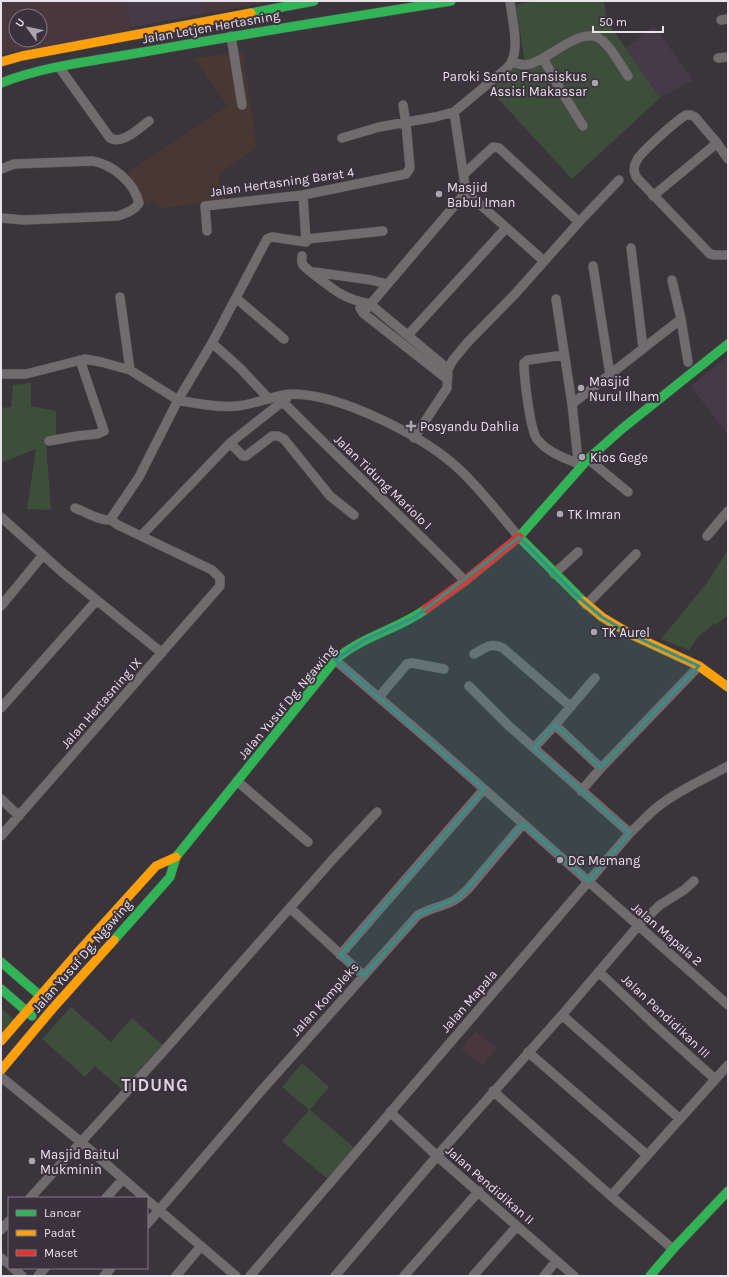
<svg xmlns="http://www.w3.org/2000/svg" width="729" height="1277" font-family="Karla,sans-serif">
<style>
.commercial{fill:#49373e;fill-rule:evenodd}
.industrial{fill:#493832}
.built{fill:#463a49}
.green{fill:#3d4e3b}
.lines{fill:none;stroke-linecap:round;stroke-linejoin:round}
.street-casing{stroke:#555256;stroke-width:10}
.fast-casing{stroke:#555256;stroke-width:10}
.slow-casing{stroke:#555256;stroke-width:10}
.jam-casing{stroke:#555256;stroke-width:10}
.street{stroke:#706c6e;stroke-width:9}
.fast{stroke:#30b455;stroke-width:9}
.slow{stroke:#ff9f0a;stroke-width:9}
.jam{stroke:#e5322d;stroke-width:9}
.marked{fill:#3a8c87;fill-opacity:0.2;stroke:#3a8c87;stroke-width:3;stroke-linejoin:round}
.poi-dot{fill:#aba5ad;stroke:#3b323e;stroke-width:1.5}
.labels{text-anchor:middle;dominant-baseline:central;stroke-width:4;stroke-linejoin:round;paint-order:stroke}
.street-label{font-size:13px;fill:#e8e2ea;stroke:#3b323e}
.poi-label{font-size:13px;fill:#e8e2ea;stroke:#3b323e;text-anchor:start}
.district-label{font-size:17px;font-weight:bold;letter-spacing:1px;fill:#e0d4e3;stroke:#3b323e}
</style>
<rect width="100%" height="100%" fill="#3a353b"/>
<!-- commercial -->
<path class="commercial" d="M1,1H125L132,31L1,54ZM16,16H40V40H16Z
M201,1H275L203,14Z
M475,1031L497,1048L483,1066L461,1049Z"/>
<!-- industrial -->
<path class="industrial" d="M243,51L256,147L217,176L226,199L162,208L152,200L148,205L121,177L228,106L195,59Z"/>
<!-- built -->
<path class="built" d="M125,1H201L203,14L131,27Z
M654,26L693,80L660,98L626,48Z
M728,356V435L691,386Z"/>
<!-- green -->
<path class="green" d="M535,1H604L607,21L660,98L572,179L490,90L524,58L516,5Z
M31,383V406L56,411V437L46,442L51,510L27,509L36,449L1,463V408L11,407L13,385Z
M728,550V615L716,625L715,623L698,637L689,650L661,639L706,584Z
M71,1007L111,1042L132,1018L167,1049L127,1094L95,1066L85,1077L42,1039Z
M1,1008L15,1020L1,1036Z
M302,1063L329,1087L310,1110L356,1149L329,1180L282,1141L309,1110L282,1087Z"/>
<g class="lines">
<defs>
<path id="street" d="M721,20L728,19
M231,36L242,105
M543,58L560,89L583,126
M718,58L728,57
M512,62C518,64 524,66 530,64C548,60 582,25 600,39C611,46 620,65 628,76
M59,67L110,138C123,145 139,128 149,121
M454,112L466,192L544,261
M342,138L379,127L435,117L454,112L507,68C522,54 512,20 510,1
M728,159L717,143L695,117L691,115H686C677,120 641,152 637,160C633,167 633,172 637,178L710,254L715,255H728
M1,169L14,164L92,161C112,164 134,182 139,203C134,211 126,213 118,216L24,220L1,218
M464,174L493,147L499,148L579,222
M653,196L717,143
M207,231L205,206L303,195L406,174L410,168L406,123L403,105
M307,239L383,231
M631,248L643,348
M302,256C302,259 301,262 303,265C306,269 335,291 341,294C350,299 360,302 370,304L448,369
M593,266L610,375
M314,272L371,280L387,284
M672,280L681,319L688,362
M120,297L130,370
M236,298L284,339
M556,299L572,404L579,469
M360,308L363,313L447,379
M363,313L466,192
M408,335L506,228
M212,343L240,368L269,399
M564,355L528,360L524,363C524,377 530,430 537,439C547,452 564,458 579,464
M1,374H26L85,359L101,362L130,370L178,400C197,404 218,408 238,406C256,404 274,395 292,394C341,394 426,437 461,471C482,491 500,515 519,537
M283,402C343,463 406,520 465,581
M572,404L681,319
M414,438L447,388L448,369L453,360L467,343L515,294L579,222L619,180
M49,441L77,436L97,434L104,431L80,360
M230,443L243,456H246L272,436H278L284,439L330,496L354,515
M588,459L628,492
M75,508C86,512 99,521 111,520
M1,517L62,572L162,653
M142,535L230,443L287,398
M707,536L728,511
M554,574L578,552
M586,605L636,554
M1,606L43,555
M474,654C485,648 491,642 503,648L571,707
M335,660L432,743L728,1005
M595,678L555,725L601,768
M469,686L509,726L630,833
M379,697L407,664L412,663L444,669
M1,708L97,600
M534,748L555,725
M237,781L308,842
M581,791L601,768L699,666
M1,799L19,816
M1,836L220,586V578L212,570L118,525L111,520L112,517L139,477L178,400L212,343L267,239L272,237L306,242L303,195
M290,908L364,976
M340,955L484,789
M599,972L657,1027L715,1079
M562,1015L680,1119
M528,1052L647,1155
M1,1077L81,1142L145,1198
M493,1091L611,1196L673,1249
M390,1112L437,1156L574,1276
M611,1196L728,1065
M30,1198L161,1054L333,859L377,812
M106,1198L123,1179
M147,1200L236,1276
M147,1224L261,1091L418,915C429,909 440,907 451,902C458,899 463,894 468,889L523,824
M1,1230L9,1221
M1,1258L9,1264
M13,1268L22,1276
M38,1276L45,1268
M104,1276L111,1268
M176,1276L201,1246
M250,1276L630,833C640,824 649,813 660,805C681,789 705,779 728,766
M335,1276L443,1149L562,1015L638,926L660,905L684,890L694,881
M404,1276L479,1191
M473,1276L517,1226
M544,1276L556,1261"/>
<path id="fast" d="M251,13L314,1
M1,83C47,65 101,60 149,51C249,33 350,17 451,1
M583,601L519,537L588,459L623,428L728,344
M114,940L170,877L176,857L335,660C362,636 397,630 426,609
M1,962L45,1000
M1,989L32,1016
M650,1276L673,1249L728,1191"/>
<path id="slow" d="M1,62L22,56L251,13
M583,601L602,617L632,635L699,666L728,687
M1,1041L80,950L156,866L176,857
M1,1070L53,1008L114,940"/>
<path id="jam" d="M426,609L465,581L519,537"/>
</defs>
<!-- street casing -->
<use href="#street" class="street-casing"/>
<!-- fast casing -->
<use href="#fast" class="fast-casing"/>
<!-- slow casing -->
<use href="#slow" class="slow-casing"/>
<!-- jam casing -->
<use href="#jam" class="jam-casing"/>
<!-- street -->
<use href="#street" class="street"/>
<!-- fast -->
<use href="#fast" class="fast"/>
<!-- slow -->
<use href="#slow" class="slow"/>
<!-- jam -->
<use href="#jam" class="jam"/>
</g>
<!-- marked area -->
<path class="marked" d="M519,537L575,594L602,617L632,635L699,666L601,768L555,725L534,748L630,833L589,881L523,824L460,897L418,915L364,976L340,955L484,789L335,660L364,640L415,617Z"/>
<!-- markers -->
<g class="poi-dot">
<circle cx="595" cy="83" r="4"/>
<circle cx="439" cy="194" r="4"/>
<circle cx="581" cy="388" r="4"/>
<path d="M409 420h4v4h4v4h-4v4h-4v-4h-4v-4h4z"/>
<circle cx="582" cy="457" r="4"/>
<circle cx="560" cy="514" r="4"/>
<circle cx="594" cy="632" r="4"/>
<circle cx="560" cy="860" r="4"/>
<circle cx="32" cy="1161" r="4"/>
</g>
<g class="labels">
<!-- street labels -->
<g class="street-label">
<text transform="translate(211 27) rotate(-10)">Jalan Letjen Hertasning</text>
<text transform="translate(282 182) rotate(-8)">Jalan Hertasning Barat 4</text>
<text transform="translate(383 482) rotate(44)">Jalan Tidung Mariolo I</text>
<text transform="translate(287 702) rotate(-50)">Jalan Yusuf Dg. Ngawing</text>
<text transform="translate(101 703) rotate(-49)">Jalan Hertasning IX</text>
<text transform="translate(667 934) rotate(41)">Jalan Mapala 2</text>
<text transform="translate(82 956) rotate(-49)">Jalan Yusuf Dg. Ngawing</text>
<text transform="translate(325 999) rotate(-48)">Jalan Kompleks</text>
<text transform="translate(469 1001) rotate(-49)">Jalan Mapala</text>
<text transform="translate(666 1016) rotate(43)">Jalan Pendidikan III</text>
<text transform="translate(490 1185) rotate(41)">Jalan Pendidikan II</text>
</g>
<!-- poi labels -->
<g class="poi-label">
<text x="587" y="76" text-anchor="end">Paroki Santo Fransiskus<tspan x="587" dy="15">Assisi Makassar</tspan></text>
<text x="447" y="187">Masjid<tspan x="447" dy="15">Babul Iman</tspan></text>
<text x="589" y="381">Masjid<tspan x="589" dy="15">Nurul Ilham</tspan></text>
<text x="420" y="426">Posyandu Dahlia</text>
<text x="590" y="457">Kios Gege</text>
<text x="568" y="514">TK Imran</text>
<text x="602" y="632">TK Aurel</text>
<text x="568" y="860">DG Memang</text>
<text x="40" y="1154">Masjid Baitul<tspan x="40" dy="15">Mukminin</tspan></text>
</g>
<!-- district labels -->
<g class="district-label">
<text x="155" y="1085">TIDUNG</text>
</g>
</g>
<!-- border -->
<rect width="729" height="1277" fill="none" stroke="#e8e2ea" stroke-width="4"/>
<!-- legend -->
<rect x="8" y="1197" width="140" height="72" fill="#3b323e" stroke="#807883"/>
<rect x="16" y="1210" width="20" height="6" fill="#30b455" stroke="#807883"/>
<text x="44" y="1217" font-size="12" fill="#e8e2ea">Lancar</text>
<rect x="16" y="1230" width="20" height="6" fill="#ff9f0a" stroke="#807883"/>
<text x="44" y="1237" font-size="12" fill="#e8e2ea">Padat</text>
<rect x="16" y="1250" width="20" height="6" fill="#e5322d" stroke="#807883"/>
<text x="44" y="1257" font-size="12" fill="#e8e2ea">Macet</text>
<!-- north arrow -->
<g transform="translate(28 28) rotate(303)"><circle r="19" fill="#3b323e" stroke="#807883"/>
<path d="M0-3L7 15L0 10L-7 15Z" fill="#aba5ad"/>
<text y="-6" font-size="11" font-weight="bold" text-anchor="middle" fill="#e8e2ea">U</text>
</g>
<!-- scale -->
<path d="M593 26v6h70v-6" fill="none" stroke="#e8e2ea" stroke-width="2"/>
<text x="599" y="26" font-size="12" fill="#e8e2ea" stroke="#3b323e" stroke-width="3" paint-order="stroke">50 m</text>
</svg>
